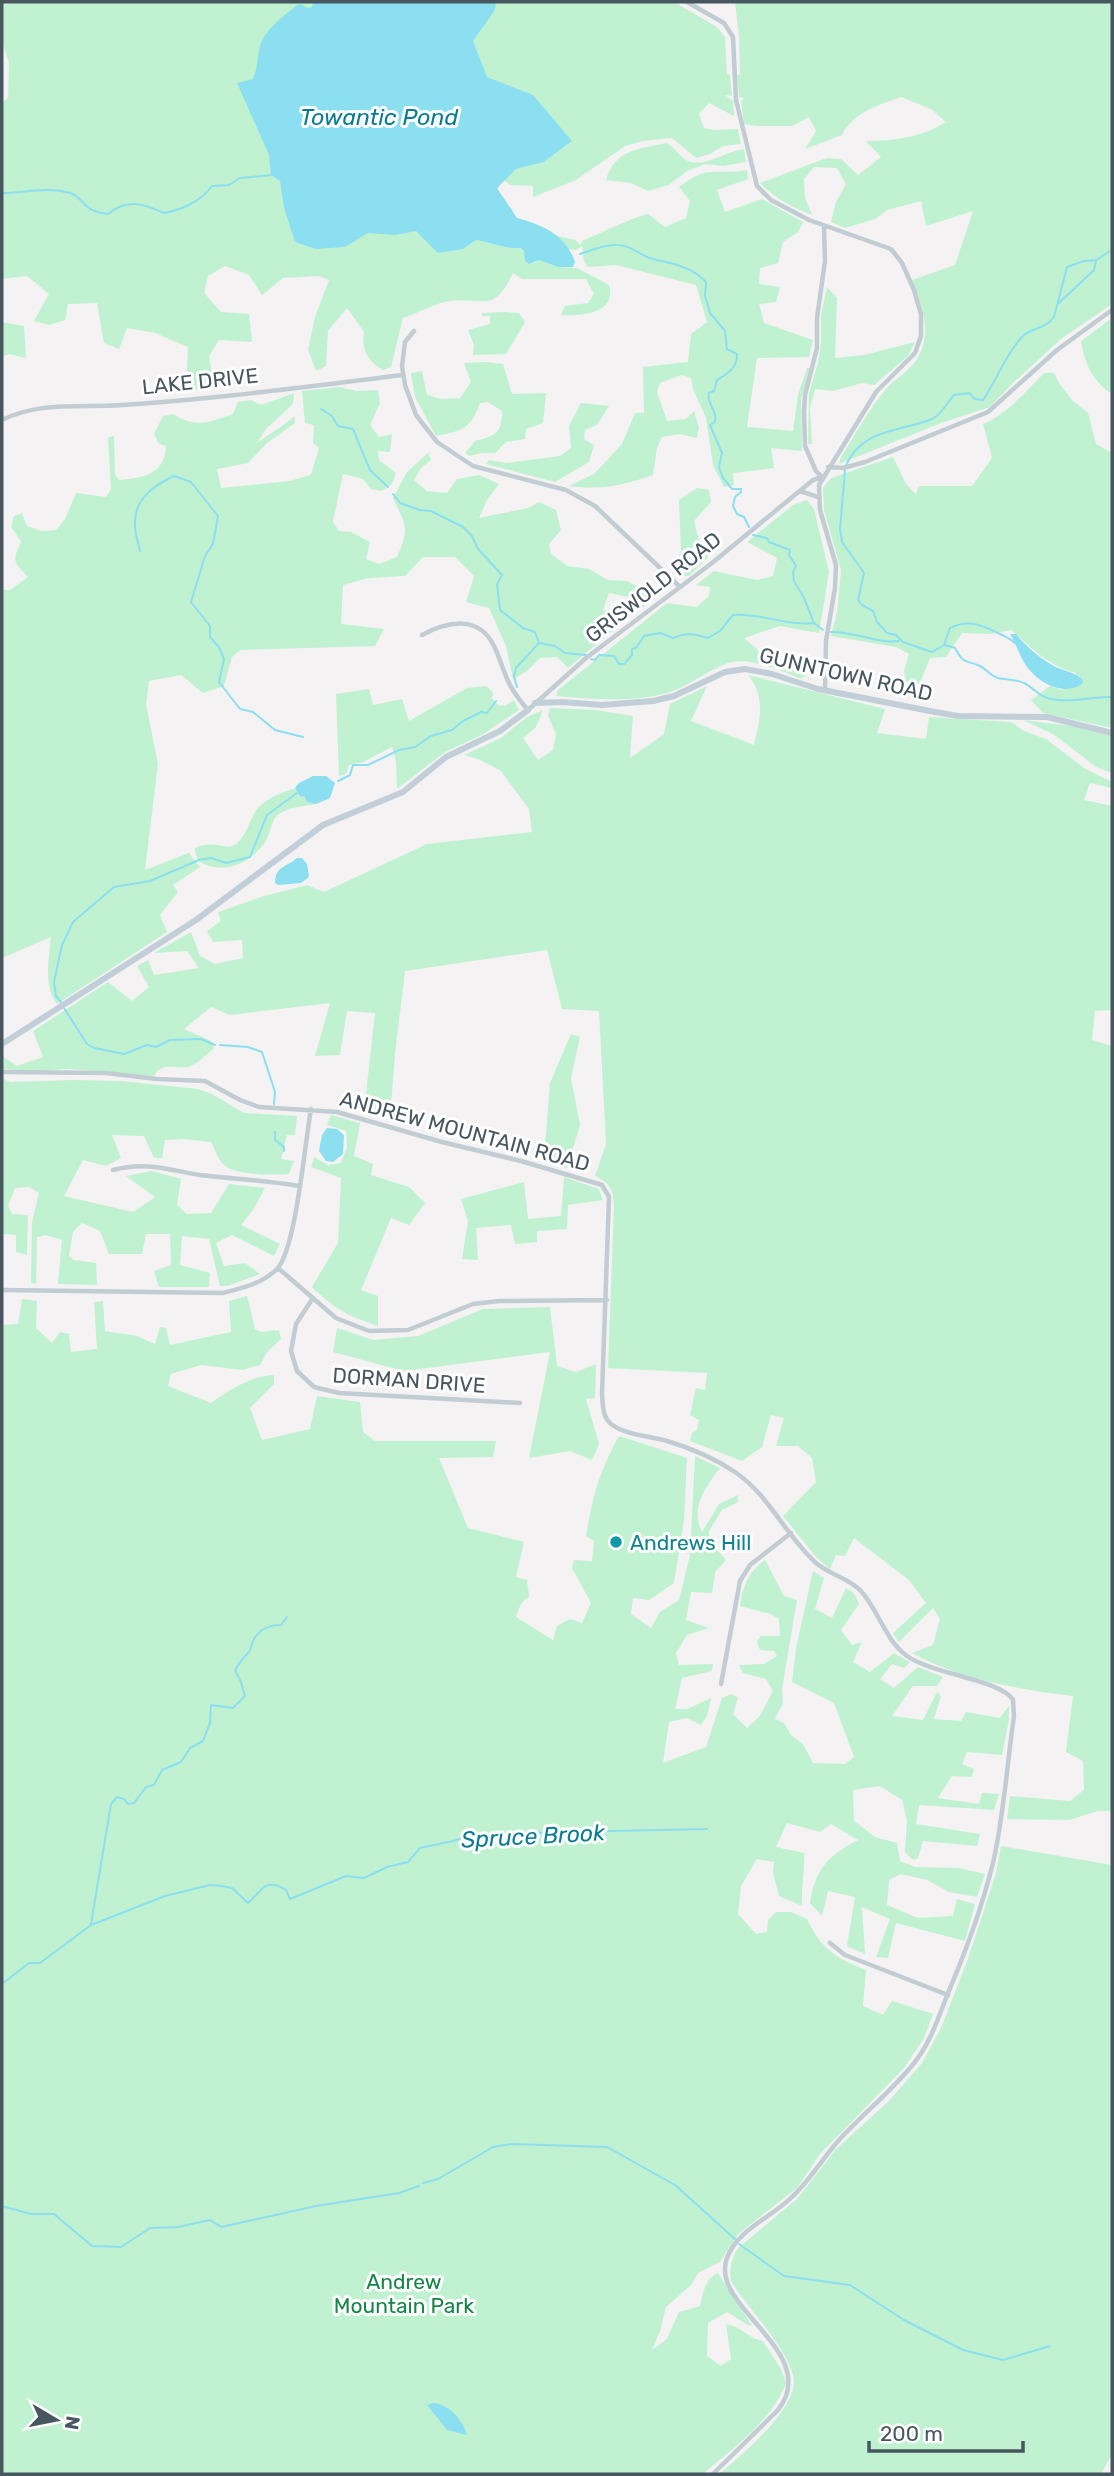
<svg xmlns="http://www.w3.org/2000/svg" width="1114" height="2476" font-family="Rubik,sans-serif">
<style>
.green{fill:#c0f2d1}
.water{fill:#8cdff0}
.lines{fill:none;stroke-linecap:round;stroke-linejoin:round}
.stream{stroke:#8cdff0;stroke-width:2}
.street{stroke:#c2ccd3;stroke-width:4.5}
.secondary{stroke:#c2ced8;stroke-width:6}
.culture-dot{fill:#0f9aa8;stroke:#fff;stroke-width:2.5}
.labels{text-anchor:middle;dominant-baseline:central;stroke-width:6;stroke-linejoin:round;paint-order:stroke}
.street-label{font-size:21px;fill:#485660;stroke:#fff}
.culture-label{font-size:21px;fill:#0d838f;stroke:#fff;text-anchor:start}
.park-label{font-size:21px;fill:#148648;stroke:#fff}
.water-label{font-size:23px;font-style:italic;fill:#097c93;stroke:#fff}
</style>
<rect width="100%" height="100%" fill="#f4f2f2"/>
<!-- green -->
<path class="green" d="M2,2H674L717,27L725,37L727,74L730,75L732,96L725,95L733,101L734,116L709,103L699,114L704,128L715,130L738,129L741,144L723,146L710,154L696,158L672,138L643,141L625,146L576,180L533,197V186L510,185L504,180L516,169L544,162L571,142L567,136L516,160L495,192L512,209L515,218L532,230L575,240L581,245L582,241L632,219L648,214L665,227L686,218L690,201L679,187C710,163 714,176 747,170L748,179L717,190L725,212L762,199L803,222L798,232L783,242L778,263L760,268L759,284L780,287L776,302L759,304L764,323L813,340L809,357L757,358L747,427L793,431L798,395L807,368H811L801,398L802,451L771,448L774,468L733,473L734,485L724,487L713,465L706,418L693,389L691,378L682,375L660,383L657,392L667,421L686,419L694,411L699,428L697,438L679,434L662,437L657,448L653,475C620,486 604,490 569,486L594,474L622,444L635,413H644L643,367L688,362L691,334L707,322L696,285L616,265L588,267L584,261L582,246L576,250L416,231L463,249L476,240C490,242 507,250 521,248L533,263L539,260L558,267L577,268L609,285C617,314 581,316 561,315L565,306L588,303L594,294L586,279H522L513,273C493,314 486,297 450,301C435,303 418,313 403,318L391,367L383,370C368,362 361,349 364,332L347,308L328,331L326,366L316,371L308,350L315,317L329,280L318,276L283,278L262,295L249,275L225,266L208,276L204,293L221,312L249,314L252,342L219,340L209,356L214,388L186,391L188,347L155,333L127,328L119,349L104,343L97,303L68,304L65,320L49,325L34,321L49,294L27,276L2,279V103L8,98L9,62L2,42Z
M735,2H1112V304L1061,339L1014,382L990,407L941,423L839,464L840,459C854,436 868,411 885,390C894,379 910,371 917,359C933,334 922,305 912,280L955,265L973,211L926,226L921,201L887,210L875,219L845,228L831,222L836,202L846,184L837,168L814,167L804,179L805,198L812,215C792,207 775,199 760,183L827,158L841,159L858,175L881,157L866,141C894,141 923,137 946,122L931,109L901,97C879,105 853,112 842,135L805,149L816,131L809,117L792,126H756L744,124L741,101L744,98L739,97L737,75H740L739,36Z
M667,143C675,148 681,158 688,161C704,168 727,151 744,149L746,162L723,166L705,164L687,171L669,185L648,191L631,183L606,180C615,149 639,149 667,143Z
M827,287L837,298L835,358L864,355L915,342L908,356L874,385L862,383L833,391L815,389L810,408L812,444H808L809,393L818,363L821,343V316Z
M505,312L519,313L525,322L506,354L473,355L474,345L468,330L490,324V316H482V313Z
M1112,318V394C1092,381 1085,364 1081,341Z
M2,322L24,326L26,358L9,354L2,357Z
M485,362L503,364L512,394L546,393L543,423L526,429L525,439L506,442L495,453H481L470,456L465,453L475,441C496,436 502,433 502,411L488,402L480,403C471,429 462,431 436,436L415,397L411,373L422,371L427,395L441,399L460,398L471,382L464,363Z
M1044,373H1054L1059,383L1072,400L1088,413L1096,444L1112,453V728L1043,713L1031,700L1050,686L1063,690L1076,673C1045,664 1034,649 1011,630L990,634L962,633L946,657L930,658L919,685L907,688L904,671L909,654L896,647L831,636L837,612L841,570L824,510L823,488L831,478L893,457L906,484L916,494L919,486H972L992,458L983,424C1007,414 1026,391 1044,373Z
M339,387L357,391L378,390L380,403L370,425L379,437L392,434L390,452L378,451L379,460L396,473L392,484L382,491L371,489L363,479L343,474L333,522L339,531L351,532L370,542L366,559L379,564L397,557C410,528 406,526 393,498L407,472L428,453L431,460L421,468L414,480L427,491L447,493L457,479L479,475L499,484L487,500L479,518L528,508L539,502L556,510L561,530L549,544L551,554L567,566L589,569L608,580L627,581L656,596L641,609L628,605L629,597L609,593L603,610L617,612L622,623L568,668L557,657L540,658L527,671L513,679L506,646L489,608L466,602L474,576L455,557H423L405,576L369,578L343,585L341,624L384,629L375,646L241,650L232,657L224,686L203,693L181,675L149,681L146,704L158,764L145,870L189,853L200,867L173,885L178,892L160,915L167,932L57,1004C43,986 49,958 51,937L2,958V590H10L28,577C12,561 13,561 21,541L11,527L14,516L22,513L27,526L41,531L56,530L65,519L76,493L106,497L111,490L108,437L114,436L115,474L119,480C144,478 165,474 166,446L159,444L154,434L163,416L173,414C197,429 209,422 233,414L238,402L251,400L261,405L294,393L293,404L266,429L257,443C270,433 283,427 294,416L295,423L267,443L248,463L217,469L221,488L290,481L311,475L319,448L313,443L314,425L305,423L302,391Z
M581,403L609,406L597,425L585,430L584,439L594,445L589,462L555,482L486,464L489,460L506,463L560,456L571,448L569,426Z
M697,488L709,490L711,502L694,521L700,545L708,557L689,576H678L674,567L681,551L679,500Z
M807,500L814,509L829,572L819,633L780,626L744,638L766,657L806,675L801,679C783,671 748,656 728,663C708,670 691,685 670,692C634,703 593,699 556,696L558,690L667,603L697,607L709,596L710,587L696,585L714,571L757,580L773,576L777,558L747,542L793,505Z
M748,675L885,709L877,733L926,739L929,717L1011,722L1024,731L1046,739L1084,768L1112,782V788L1090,783L1084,800L1112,806V1010L1095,1011L1092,1040L1112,1046V1811H1098L1069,1820L1007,1819L1010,1796L1070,1801L1084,1790L1083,1761L1066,1752L1073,1696C1021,1690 959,1679 912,1653L933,1645L940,1619L933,1608L899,1642L893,1633L926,1603L909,1580L854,1538L845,1556L836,1555L830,1569L816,1557L783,1516L816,1482L812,1458L798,1446H776L784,1418L771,1415L762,1447L742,1461L690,1441L692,1433L697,1430L699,1420L690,1415L696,1388L705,1390L707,1373L608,1368L614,1205C613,1189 610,1183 595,1176L606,1144L599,1011L562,1009L547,950L405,971L395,1054L390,1118L364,1112L375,1013L347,1011L340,1055L315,1056L330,1003L230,1015L211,1007L184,1029L211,1041L214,1048C207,1054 200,1062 191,1066C178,1071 162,1060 154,1076L70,1069L34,1071L2,1069V1056L17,1066L43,1057L33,1031L108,982L132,1001L149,987L137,966L148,960L154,975L199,968L187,951L154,953L191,932L200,956L215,964L243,958L242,940L213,942L207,931L221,921L218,912L264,896L307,885L324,892L427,844L532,832L529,809L500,770L478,759L464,755L501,738L527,717L543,710L536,727L523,738L538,760L553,750L556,734L548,716L550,708L596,710L633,716L630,758L664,734L670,704L707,686L691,721L754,745C760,720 766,696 748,675Z
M486,686L493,692L492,698L498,705L505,706L514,700L519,710L482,735L445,752L397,789L396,761L392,747L363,762L349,765L346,774L339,776L336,694L369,689L373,705L402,699L409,721L467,688Z
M1023,720L1078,727L1112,736V773L1096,767L1053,734Z
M295,788L299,797L304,796L307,802L316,804C305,806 289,807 279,814C271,820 271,830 267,839C255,859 231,874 206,865C198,862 195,856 195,848C213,840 224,849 232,846C246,840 249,820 257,809C265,799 283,792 295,788Z
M571,1034L580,1037L571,1078L580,1125L567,1168L544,1160L550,1083Z
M2,1078L10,1082L72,1080L122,1081L198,1089L212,1094L244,1113L297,1116L295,1135H287L281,1159L294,1161L289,1174C273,1175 237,1176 224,1165C218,1160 215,1149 211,1142L184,1139L165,1140L162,1158H154L144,1136L112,1135L121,1158L106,1166L83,1160L64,1196L133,1212L155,1197L126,1176L152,1171L181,1179L177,1205L187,1214L211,1213L229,1184L265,1188L253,1210L241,1225L280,1244L274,1256L232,1235L216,1243L224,1266L245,1263L260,1274L227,1286H220L209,1239L182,1236L180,1265L210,1273L209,1287H159L154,1271L171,1265L170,1234H146L142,1254H109L100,1231L82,1223L73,1232L69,1256L74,1260L96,1263L97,1285L58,1284L62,1240L46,1235L37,1237L36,1284L31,1283L32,1222L39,1193L29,1187L15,1188L8,1206L12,1214L28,1215L27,1255L16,1252V1235L2,1234Z
M331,1115L360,1123L354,1156L373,1164L371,1175L409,1187L425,1203L409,1225L391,1218L361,1290L378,1296V1326C350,1317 333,1308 312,1287L338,1243L341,1178L311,1167L314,1157L328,1165L341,1163L347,1147L346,1131L327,1125Z
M564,1177L599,1189L603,1200L568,1205L567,1229L537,1231V1242L515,1244L511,1225L476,1228L478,1260L462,1259L468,1221L461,1199L524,1182L528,1219L561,1216Z
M247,1296L255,1329L261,1332L279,1330L281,1339L267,1352L260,1365L242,1370L201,1365L171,1374L168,1386L211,1403C229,1390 251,1376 274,1375V1384L250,1408L262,1440L310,1429L317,1396L360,1402L363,1432L375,1441H496L493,1457L439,1458L468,1528L524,1542L516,1577L527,1580L529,1597C521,1601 519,1608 516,1617L553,1640L557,1626L570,1619L582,1623L591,1603L572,1568L574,1560L592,1561L594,1541L586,1536C593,1496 599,1472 619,1436L687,1458L684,1520L674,1583L649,1600L633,1598L631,1614L651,1628L660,1612L679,1600L690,1555L695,1456L720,1468C705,1488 690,1507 702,1532L719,1504L738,1495V1502L722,1510L709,1531L710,1542L726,1560L715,1572L712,1593L691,1592L686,1620L709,1628L687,1635L676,1653L679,1665L713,1664L712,1671L682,1678L675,1709H687L711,1698L707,1716L701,1725L687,1718L669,1722L663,1763L706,1747L722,1698L732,1694L738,1698L733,1714L747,1728L759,1717L773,1691L766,1679L743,1673L739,1665L764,1664L777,1656L774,1651L760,1650L757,1641L761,1636H780L779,1619L771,1614L740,1606C743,1586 748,1572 765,1560L784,1596L797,1600L782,1689L783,1703L775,1719L784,1723L791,1735L803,1744L813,1763L845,1764L854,1757L834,1703L792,1682L796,1648L813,1571L824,1578L815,1609L832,1618L846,1588L854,1593L859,1604L841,1630L852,1645L862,1642L853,1662L870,1672L894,1653L910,1662L904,1668L892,1664L880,1679L894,1688L918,1667L943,1677L937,1686H913L892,1716L923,1720L937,1692L941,1696L934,1719L961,1721L966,1712L1000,1718L1009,1706V1720L1002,1755L967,1752L962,1764L974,1769L972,1777L952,1776L938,1798L979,1804L982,1793L999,1794L994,1810L919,1805L916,1824L980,1834L977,1846L923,1841L918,1858L913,1860L905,1852L907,1820L902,1800L880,1786L853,1790L854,1821L875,1837L897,1843L900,1861L915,1867L959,1868L985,1874L977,1897L949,1892L927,1880L901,1874L889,1880L887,1905L918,1918L953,1916L957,1899L975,1904L965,1941L896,1923L888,1958L876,1957L890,1919L862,1907L865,1954L847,1946L855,1897L828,1891L822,1916L810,1903C815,1869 829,1855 858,1840L831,1824L820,1832L787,1823L776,1847L804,1853C805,1871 801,1888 802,1906L779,1896L773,1873L774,1862L757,1859L741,1886L738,1914L756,1934L767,1932L768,1920L776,1912H791L807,1919C821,1949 836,1958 866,1970L863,2006L883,2015L892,2001L933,2014L924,2038L904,2068L820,2154L797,2188L738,2234L720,2262L698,2273L691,2285L666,2307L660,2331L652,2350L667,2339L679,2312L700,2306C703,2293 705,2278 718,2273L752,2326L748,2325L727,2312L708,2323L707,2356L721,2366L731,2359L726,2324C743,2327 747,2338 763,2341L781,2369L786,2383C772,2421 733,2448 703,2474H2V1325L18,1324L22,1299L37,1301L36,1328L52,1343L60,1332L69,1334L71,1352L97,1349L94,1302L103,1301L105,1331L137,1336L155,1344L160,1327L166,1328L170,1345L231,1332L229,1301Z
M550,1307L557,1366L576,1372L596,1364L595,1398L586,1399L599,1444L592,1460L570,1451L529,1458L550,1352L404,1371L333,1352L337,1328L373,1340L418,1336L483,1309Z
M1001,1846L1112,1865V2454L1101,2474H719C741,2456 802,2405 793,2375C783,2342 749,2311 731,2281C729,2268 731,2260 738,2248L797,2199L836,2149L889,2101L922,2063L941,2028L968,1959L996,1873Z"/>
<!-- water -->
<path class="water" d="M311,2H496L495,10L473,41L487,77L533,95L572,141L544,162L516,169L497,188L517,218C543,225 566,235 575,262L573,267H558L539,260L529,264L525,261L524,251L521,248C507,250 490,242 476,240L463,249L438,253L416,231L395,235L368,233L345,247L316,249L295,242L284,208L280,181L271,175L269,155L237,83L253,79C258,68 257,57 260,46C265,29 284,16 297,5L301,4L307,8L312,7L313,4Z
M1010,634H1016C1026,646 1038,657 1052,665C1062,671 1074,671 1083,680L1082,684C1062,697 1037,682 1025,664C1019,654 1016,644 1010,634Z
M313,776H326L335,783L330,798L316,804L307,802L304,796L300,797L295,788L299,783Z
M297,858H302L307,864L309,877L301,883L278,885L275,883C275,866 287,867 297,858Z
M327,1128L337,1129L344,1135L343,1154L333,1162L326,1161L319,1151L322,1135Z
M433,2403C449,2404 463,2420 467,2435L447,2430L427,2405Z"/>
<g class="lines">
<!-- stream -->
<path class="stream" d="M2,193C25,193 47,186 70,193C85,198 81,211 108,214C126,199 143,203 164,213C182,210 201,201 212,186L229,185L240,178L273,175
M580,254C592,250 605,244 617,245C632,245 640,256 653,259C673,264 691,266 706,282L705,296L710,313L725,331L727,349L737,354C737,369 728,373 717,380L714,391L709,393C706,404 718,410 715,422L710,425L722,453L719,467L723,478L732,489H741V492L735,497L733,506L737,514L744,517L749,527
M1059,303L1094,270L1096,261
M321,409L332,416L338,426L353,429L370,470L388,487
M846,465C863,428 900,432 932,419C941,415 948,402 954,395L969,393L975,399L983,400C997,380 1005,355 1022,337C1031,327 1045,330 1054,317L1067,267L1084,261L1096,260L1112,250
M845,470L840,529L842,542L864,573L858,600L862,605L873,611L877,622L887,633L896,635L903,642L932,652L944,645L950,628C969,619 982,625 1000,634C1006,637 1010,638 1015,643
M393,494L400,503L420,510L431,511L463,527L472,536L478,549L502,575L497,584L500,610L523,628L535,632L539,643
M753,535L767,538L769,542L790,550L789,555L796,566L793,572L794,581L804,598L814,623L823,630
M140,551C138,542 134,531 135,522C135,498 155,485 174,476L191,482L218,516L213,544L205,556L191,602L210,626V637L219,647L224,659L219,682L240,709L253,712L275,730L303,737
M831,632C854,631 877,644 899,641
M945,645L955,648C965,666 965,659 980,666C986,669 991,676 998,678C1006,680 1017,679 1024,683C1039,691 1038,698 1058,700C1076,702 1094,696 1112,697
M591,659L595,660L599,655L614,656L619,664H624L632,655V649L636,648L644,636L660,633L673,638C687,632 694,634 708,638L720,631L733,615C761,613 786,626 814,623
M517,687L514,676L516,668L539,643L555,646L565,653L586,655
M338,781L350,775L353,765H368L399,750L415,747L431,736L452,730L463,721L481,712L487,713L496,701
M61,1002L56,996L54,982L62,945L73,922L114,887L150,881L199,860L211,858L226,863L250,857L267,815L297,793
M64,1008L87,1044L94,1048L124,1054L147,1045L156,1047L170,1040L201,1039L215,1045
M220,1045L248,1047L262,1052L275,1092L274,1104
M275,1132V1140L284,1147V1151
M91,1924L111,1804L117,1797L124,1799L128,1804L134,1803L146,1787L154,1785L162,1770L181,1762L190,1748L203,1741L210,1723L211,1705L233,1708L245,1696L241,1682L235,1670C239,1663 243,1658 249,1652C250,1651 252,1643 253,1641C258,1630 269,1625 281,1625L287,1617
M2,1984L29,1963H40L91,1925L165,1896L210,1885L222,1886L232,1888L248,1903C262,1891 264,1877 286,1890L290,1899L346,1876L364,1878L387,1867L408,1862L420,1848L453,1841L475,1834L707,1829
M423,2183L438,2179L493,2147L512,2144L607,2147L675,2185L735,2239
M2,2206L31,2214H54L92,2246L121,2247L150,2228L178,2227L210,2220L221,2227L316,2206L399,2193L419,2186
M739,2244L784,2276L850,2285L904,2320L963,2350L1003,2360L1050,2346"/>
<!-- street -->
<path class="street" d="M687,2L724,23L733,37L736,100L757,186L771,200L809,220L891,249L902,263L914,290L921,314V336L915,353L876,392L819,485L820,510L836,565L835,588L826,641L825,690
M414,331L405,342L402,366L405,385L416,415L437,442L473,466L566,490L595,506L679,586
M2,420C40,401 81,408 122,405C216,399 310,386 403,375
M828,467L843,468L865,462L988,412L1057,350L1112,310
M800,491L818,497
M422,635C448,621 479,615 494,646C500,658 503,671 509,683C514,693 521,702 528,710L586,658L712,563L813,480L822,477L816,471L805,446L804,411L805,395L817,348V318L825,261L824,226
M2,1072L106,1073L157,1079L205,1081L240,1100L259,1107L337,1112L442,1142L521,1161L602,1185L609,1197L602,1394C603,1405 602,1416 611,1424C625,1435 650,1436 667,1441C691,1448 714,1458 735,1472C769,1495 786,1536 816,1563C830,1575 849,1578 861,1591C879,1611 885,1640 907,1656C932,1674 1002,1680 1013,1700L1014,1716C1007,1764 1004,1815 993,1863C982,1907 966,1951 948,1993C938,2019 929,2047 910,2068C888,2094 862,2115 839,2140C823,2158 810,2180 792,2197C772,2217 737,2230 727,2258C708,2307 823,2352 778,2410L713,2474
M113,1170C146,1161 169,1170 200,1175C233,1179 266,1180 299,1186
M278,1268L336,1318L369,1331L408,1330L473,1304L499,1301L607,1300
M2,1290L223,1293C242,1288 262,1284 277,1269C296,1249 305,1142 311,1109
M313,1298L296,1324L291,1351L297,1371L314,1387L339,1393L520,1403
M721,1684L740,1581L750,1565L791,1533
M830,1943L845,1955L948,1995"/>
<!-- secondary -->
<path class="secondary" d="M535,703L562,702L602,705L653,701L674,696L725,672L745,669L772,674L818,689L935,712L958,716L1047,717L1112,733
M2,1044L196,920L323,825L403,792L446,757L500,731L528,710"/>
</g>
<!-- markers -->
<circle class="culture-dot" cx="616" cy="1542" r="7"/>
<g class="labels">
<!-- street labels -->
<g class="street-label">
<text transform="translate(200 381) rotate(-6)">LAKE DRIVE</text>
<text transform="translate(653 587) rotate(-38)">GRISWOLD ROAD</text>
<text transform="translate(846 674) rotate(13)">GUNNTOWN ROAD</text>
<text transform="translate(465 1131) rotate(15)">ANDREW MOUNTAIN ROAD</text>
<text transform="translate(409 1380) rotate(4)">DORMAN DRIVE</text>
</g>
<!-- culture labels -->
<g class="culture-label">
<text x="630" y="1542">Andrews Hill</text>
</g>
<!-- park labels -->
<g class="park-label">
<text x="404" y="2281">Andrew<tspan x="404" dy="24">Mountain Park</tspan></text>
</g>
<!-- water labels -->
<g class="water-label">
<text x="379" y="117">Towantic Pond</text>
<text transform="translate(533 1836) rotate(-3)">Spruce Brook</text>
</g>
</g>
<!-- border -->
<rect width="1114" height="2476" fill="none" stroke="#485660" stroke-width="7"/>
<!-- north arrow -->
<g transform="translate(56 2420) rotate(100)" stroke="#ffffff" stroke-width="5" paint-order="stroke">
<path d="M0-5L12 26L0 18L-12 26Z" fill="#485660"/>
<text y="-10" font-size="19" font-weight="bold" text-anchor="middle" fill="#485660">N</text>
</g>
<!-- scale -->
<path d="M869 2441v10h154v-10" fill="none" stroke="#485660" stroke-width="3.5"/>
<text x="880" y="2441" font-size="21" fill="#485660" stroke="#ffffff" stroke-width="5" paint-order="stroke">200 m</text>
</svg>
